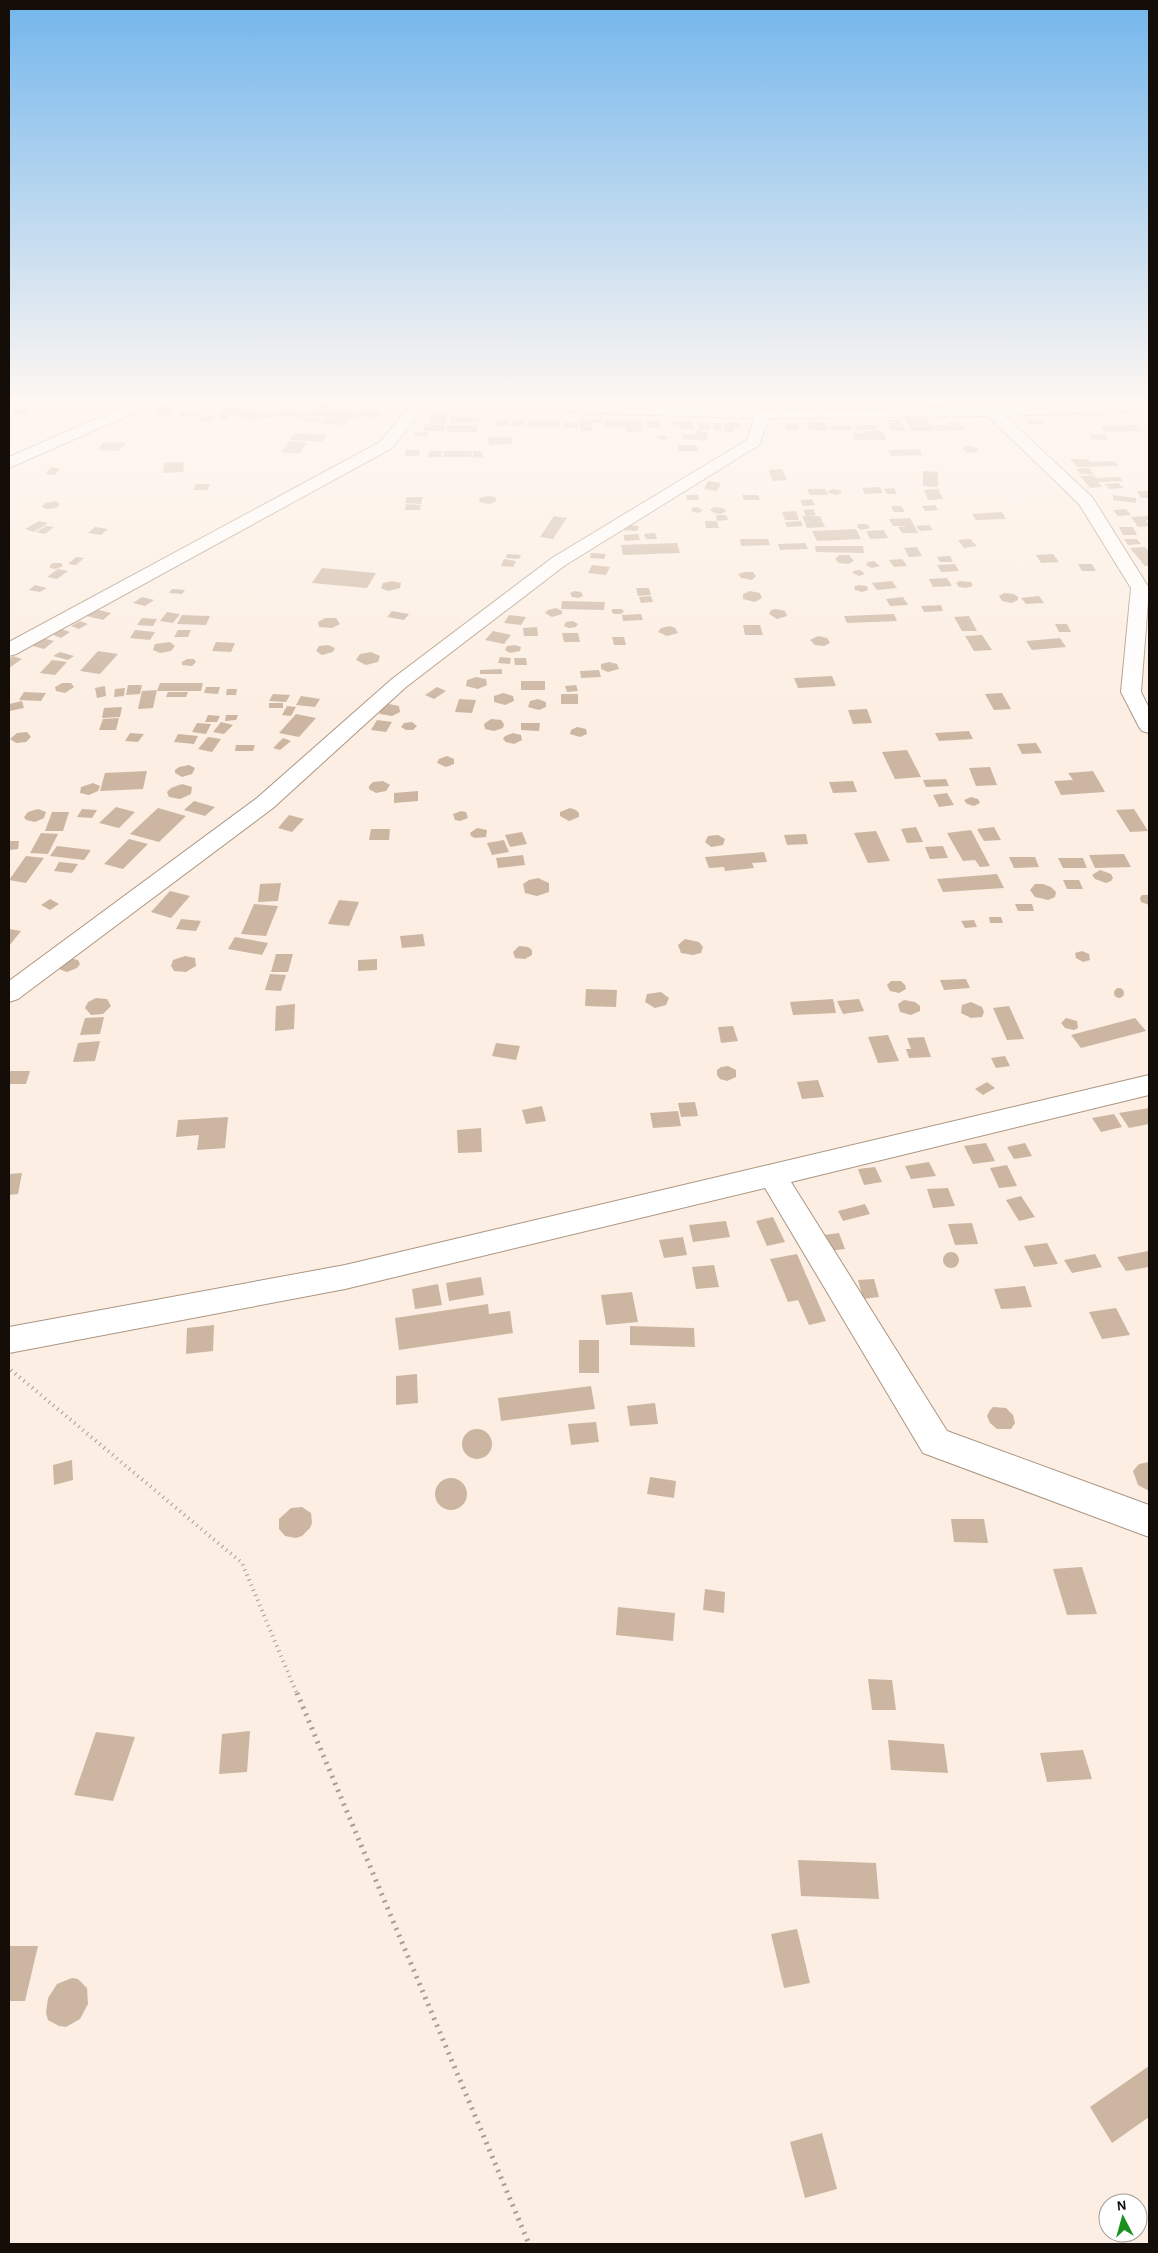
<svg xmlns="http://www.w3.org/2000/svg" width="1158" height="2253" font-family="'Alegreya Sans',sans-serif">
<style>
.building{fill:#ccb6a2}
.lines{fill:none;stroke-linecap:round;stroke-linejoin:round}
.minor-casing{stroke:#ab9682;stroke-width:2}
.path-far1{stroke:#a89c93;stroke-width:4;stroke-dasharray:1 4.5;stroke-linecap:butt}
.path{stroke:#a89c93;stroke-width:5;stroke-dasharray:2 5.5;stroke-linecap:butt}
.minor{fill:#fff;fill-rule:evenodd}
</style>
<rect width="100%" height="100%" fill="#fceee2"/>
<!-- building -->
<path class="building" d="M703,399H729L730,403L723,404L722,401H703Z
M736,399H768V403L736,402Z
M772,399H789L791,403H774Z
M797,399H811L814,403L799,404Z
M815,399H831L833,403H817Z
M839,399H855L857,404H841Z
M877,399H892L895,403L880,404Z
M321,404H332L331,409H319Z
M158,406H175L173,414L156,415Z
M283,407H295L292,412H296L295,417H277L279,412H290H281Z
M225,408H246L245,410L261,411L256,421L245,420L247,417L229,416L228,420H218Z
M16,409H28L26,414H13Z
M312,410H338L336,417H309Z
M363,410L383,411L379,418L360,417Z
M338,411H359L357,419H349L346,425L321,424L324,418L336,419Z
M181,412H203L201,417H180Z
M262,412H273L272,418H261Z
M298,413H309L308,420L309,418H321L319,423L305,422L307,417L297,418Z
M432,413L448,414L445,424H429Z
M214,416L213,421L199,422V417Z
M451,416L480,417L478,423H449Z
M904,417H927L934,431H911Z
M580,419H602L603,422H592L593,431H580Z
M1041,419L1046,424L1030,425L1025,420Z
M497,420H510V426H497Z
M512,420H525V426H512Z
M605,420H641L643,431L626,432V427H605Z
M886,420H901L906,431H890Z
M528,421H560V427H527Z
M647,421H659L661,428H648Z
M692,421L694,429H681L679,425H674L673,422Z
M564,422H577L578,428H565Z
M708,422L710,429L700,430L698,423Z
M739,422L741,427L733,428L735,432L725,433L723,423Z
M807,422H825L827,431L809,430Z
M948,422H960L965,430L936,431L933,425H950Z
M712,423H720L722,430H714Z
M786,423H798L799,430H787Z
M425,424L446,425L444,431H423Z
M447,425H478L477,432H447Z
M855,425H876L877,430H857Z
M1136,425L1141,431L1105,432L1101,426Z
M830,426H850L852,430H832Z
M696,431L708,432L706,441L682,439L683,434L696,435Z
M862,431H883L886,440H854L853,433H863Z
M415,432H429L427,437L414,436Z
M295,433L327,435L322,442L290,440Z
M1090,434L1106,435L1108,440L1091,439Z
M661,435H665L668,438L663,440L655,438Z
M488,437H511L512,444L489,445Z
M290,441L307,443L299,454L281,452Z
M104,442L126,443L119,451L97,450Z
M678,445H696L698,451H678Z
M965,446H973L979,450L974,453L966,452L962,449Z
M920,449L922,455L891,456L888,450Z
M406,450H420L419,456H405Z
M429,451H442L441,457H428Z
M444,451H472L471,457H443Z
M473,451H482L483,457L473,458Z
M1070,459H1088L1090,462L1109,461L1116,462L1118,466L1077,467Z
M184,462L183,472L163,473L164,463Z
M52,467L61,469L54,475L45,474Z
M1089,468L1094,474H1081L1076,469Z
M782,469L787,480L773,481L769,470Z
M923,471L938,472V487L923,486Z
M1094,475L1096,478L1119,477L1123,481L1098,482L1102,487L1090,488L1080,476Z
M708,481L721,483L717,491L704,489Z
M1118,483L1124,488L1110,489L1104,484Z
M196,484H210L207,490H193Z
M880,487L883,493L865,494L862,488Z
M894,488L897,494H887L884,489Z
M807,489H825L828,495H810Z
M833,489L840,490L842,493L836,495L829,493L828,491Z
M938,489L943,499L928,500L924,490Z
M1137,491H1149V498H1141Z
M686,495H698L699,500H687Z
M742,495H758L760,500H744Z
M1113,495L1136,498V503L1113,500Z
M487,496L495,497L497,501L489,504L479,502L480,498Z
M407,497H423L421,504L405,503Z
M812,499L815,505L803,506L800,500Z
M56,501L60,504L56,508L47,509L42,507L45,503Z
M406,504L421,505L420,510H405Z
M935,505L938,510L925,511L922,506Z
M891,506H901L905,512H894Z
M698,507L703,511L697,513L691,511L692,508Z
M714,507L723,508L726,511L721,514L714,513L710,510Z
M813,509L816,515L809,516H820L825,527L807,528L802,516H806L803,510Z
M1126,509L1131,515L1118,516L1113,510Z
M796,511L799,520H785L782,512Z
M1002,512L1006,519L976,520L972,514Z
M716,515H726L728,520L717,521Z
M554,516L567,518L553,539L540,537Z
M1149,516V520H1146L1149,526L1138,527L1131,517Z
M910,518L918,533H902L898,527L907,526H893L889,519Z
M39,521L48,523L34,532L25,529Z
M705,521H717L719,528H706Z
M801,521L803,526L787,527L785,522Z
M858,524H867L870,528L861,530L857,527Z
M626,525L639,526L637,531L623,530Z
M929,525L933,530L920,531L916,526Z
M46,526L54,527L45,534L36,532Z
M95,527L108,529L101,535L88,533Z
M1119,527H1133L1137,535H1123Z
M856,529L861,539L817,541L812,531Z
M884,530L888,538L870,539L866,531Z
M655,533L657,539H646L644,534Z
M638,534L640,540L625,541L623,535Z
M740,539H768L770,545L741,546Z
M970,539L977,546L964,548L958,540Z
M1124,539H1137L1141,544L1128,545Z
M677,543L680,553L623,555L621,545Z
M805,543L808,549L780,550L778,544Z
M815,546H863L864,553L816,552Z
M917,547L922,556L909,557L904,548Z
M1145,547L1149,552V566H1145L1130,548Z
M591,553L606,554L604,559L590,558Z
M507,554L521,555L519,559L506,558Z
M1053,554L1059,562L1041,563L1036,555Z
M839,555H849L854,561L848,564L839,563L835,559Z
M950,556L953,562H940L937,557Z
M76,557L84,558L76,565L68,564Z
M504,559L516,561L513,567L501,566Z
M902,559L907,566L894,567L889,560Z
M874,561L880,566L872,568L866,565L868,562Z
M53,563H61L63,566L56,569L50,568V565Z
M955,564L959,571L941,572L937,565Z
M1078,564H1092L1096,571H1082Z
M592,565L610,567L606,575L588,573Z
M322,568L376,573L367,588L312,583Z
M58,569L68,571L57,579L47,577Z
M860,570L865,574L859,576L853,573V571Z
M744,572H753L756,576L752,580L741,578L738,574Z
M947,578L952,586L933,587L929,579Z
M392,581L401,583L400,588L388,591L381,588L383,583Z
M892,581L897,588L877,590L872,583Z
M960,581L971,582L973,586L966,588L959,587L956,583Z
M35,585L47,588L40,592L29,590Z
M858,585L867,586L868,590L862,592L855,590L854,587Z
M636,588H649L651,595L638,596Z
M172,589L185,590L182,594L169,593Z
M574,591L581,592L583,596L578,598L572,597L570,593Z
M750,591L760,593L762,598L755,602L743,599V594Z
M1004,593L1014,594L1018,597V600L1011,603L1002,601L999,596Z
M651,596L653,602L641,603L639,597Z
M1039,596L1044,603L1026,604L1021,598Z
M142,597L154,600L145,606L133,603Z
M903,597L908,605L890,606L886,599Z
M562,601L605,602L604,610L561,609Z
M941,605L943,611L924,612L921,606Z
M556,608L562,611V614L552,617L545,613L548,610Z
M95,609L111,613L103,620L87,616Z
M613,609H622L624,612L620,614H614L611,611Z
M776,609L785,611L787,616L777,619L769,614L771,610Z
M392,611L409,614L404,620L387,617Z
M167,612L180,614L173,623L160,621Z
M641,614L643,620L623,621L622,615Z
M894,614L897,621L847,623L844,616Z
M182,615L210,616L206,625L177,624Z
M509,615L526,617L521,625L504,623Z
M969,616L977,631H962L954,617Z
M142,618L157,619L153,626L137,625Z
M325,618H336L340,624L332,628L319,627L318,622Z
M80,621L88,624L79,629L71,626Z
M573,621L578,624L576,627L569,628L564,626L566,622Z
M1055,624H1067L1071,632H1059Z
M743,625H760L763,635H745Z
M670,626L675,628L678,633L667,636L658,632L661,628Z
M537,627L538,636H524L523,628Z
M62,629L70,632L61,638L53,635Z
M135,630L155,632L150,640L130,638Z
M178,630H191L188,637H174Z
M493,631L511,635L504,644L485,640Z
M562,633H578L580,642H564Z
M982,635L992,650L974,651L965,636Z
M818,636L827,638L830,643L824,646L815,645L810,640Z
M39,637L54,641L44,649L29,645Z
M612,637H624L626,645H614Z
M1060,638L1066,647L1032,650L1026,641Z
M170,642L175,646L171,651L160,653L153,650L155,644Z
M216,642L235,643L231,652L212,651Z
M328,645L335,648L333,652L322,655L316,651L319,646Z
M515,645L521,647L520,651L510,653L505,650L507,646Z
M98,651L118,654L100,674L80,671Z
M60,652L74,656L68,660L53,656Z
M371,652L380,656L378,662L366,665L356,660L360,654Z
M13,656L22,659L9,668V659Z
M500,657L511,658L510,664L498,663Z
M514,658H526L527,665H515Z
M187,659H194L196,662L192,666L182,665V662Z
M52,660L67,662L55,675L40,673Z
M609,662L617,664L619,669L608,672L601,669V664Z
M502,669V674H480V670Z
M599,670L601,677L581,678L580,671Z
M832,676L836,686L798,688L794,678Z
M476,677L486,679L487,685L478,689L466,686L467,680Z
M521,681H545V690H521Z
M62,683H71L74,687L65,693L56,691L55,687Z
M160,683H203L201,691H157Z
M128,685H142L140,694L126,695Z
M576,685L578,691L567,692L565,686Z
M105,686L106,696L97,698L95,688Z
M206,687H220L218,694L204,693Z
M437,687L446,691L434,699L425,695Z
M125,688L124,696L114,697L115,689Z
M227,689H237L236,695H226Z
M157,690L153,708L138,709L142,691Z
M24,692L46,693L41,701L19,700Z
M168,692H188L186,697H166Z
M503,693L513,696L514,701L505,705L494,702V696Z
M1002,693L1011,709L994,710L985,694Z
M273,694L290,695L286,702L269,701Z
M561,694H578V704H561Z
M301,696L320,699L315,707L296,705Z
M459,699L476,700L472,713L455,712Z
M538,699L546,702V707L539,710L528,707L530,701Z
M22,701L24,708L9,711V704Z
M269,703H283V708H269Z
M389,704L399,706L400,712L392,716L380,714L379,710Z
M287,706L296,707L291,716L282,715Z
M122,707L120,717L102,718L104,708Z
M867,709L872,723L853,724L848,710Z
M296,714L316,718L299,737L279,733Z
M208,715L220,716L217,722H205Z
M226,715H238L236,720L225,721Z
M119,718L116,730H99L103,719Z
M491,719L501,720L504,724L503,728L494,731L485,729L484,724Z
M377,720L392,722L386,732L371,730Z
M221,722L233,725L224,734L213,732Z
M412,722L417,726L413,730H406L401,727L404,723Z
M197,723L211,724L206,734L192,732Z
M521,723H540L539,731L521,730Z
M577,727L586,729L587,734L580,737L570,734L571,730Z
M969,731L973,739L939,741L935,733Z
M27,732L31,737L26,742L16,743L10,739L17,733Z
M130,733L144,734L138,742L125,741Z
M513,733L521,735L522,740L514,744L506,742L503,739L505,736Z
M178,734L198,736L194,744L174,742Z
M208,737L221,739L212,752L198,749Z
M283,738L291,741L280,750L273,748Z
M1036,743L1042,753L1022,754L1017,744Z
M236,745H255L253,751H235Z
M907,750L921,777L895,779L882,752Z
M447,756L454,759V764L446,767L437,763L439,759Z
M189,765L195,768L192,774L182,777L175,773V770L179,767Z
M990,767L997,785L976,786L969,768Z
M147,771L143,789L100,791L105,773Z
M1093,771L1105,792L1061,795L1054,781L1073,780L1068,773Z
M946,779L949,786L926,787L923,780Z
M383,781L390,785L386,791L376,793L369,789V786L373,782Z
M853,781L857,792L833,793L829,782Z
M93,783L100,786L98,791L89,795L80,793L81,787Z
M182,784L192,787L191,794L180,799L169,797L167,792L171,788Z
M418,791V801L394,803V793Z
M947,793L954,805L939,807L933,795Z
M971,797L978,799L980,803L974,806L967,804L964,800Z
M194,801L215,807L205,816L184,810Z
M116,807L135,812L119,828L99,823Z
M158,808L186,816L159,842L130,834Z
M570,808L576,810L579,813V817L569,821L560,816V812Z
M38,809L46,812L44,818L35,822L26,820L24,817L28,812Z
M82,809L97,810L92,818L77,817Z
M1134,809L1148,831L1130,832L1116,810Z
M461,811L466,812L468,818L460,821L455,820L453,814Z
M52,812H69L63,831H45Z
M289,815L304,819L292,832L278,828Z
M916,827L923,842L907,843L901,829Z
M994,827L1001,840L984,841L977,829Z
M477,828L487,830L486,837L475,838L471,836L470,833Z
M371,829H390L389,840H369Z
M971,830L990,866L980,867L975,860L963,861L947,833Z
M876,831L890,861L868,863L854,833Z
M522,832L527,844L510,847L505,835Z
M41,833L58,834L48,854L30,853Z
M806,834L808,844L787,845L784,835Z
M718,835L725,839L723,845L711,847L705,842L708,836Z
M129,839L148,844L123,869L104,864Z
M504,840L509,852L492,855L487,843Z
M9,841H19L18,849L9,850Z
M57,846L91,850L84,860L50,856Z
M943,846L948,858L930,859L925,847Z
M764,852L767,862L752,863L754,868L725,871L724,867L709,868L705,857Z
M1124,854L1131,867L1095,868L1089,855Z
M523,855L525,865L498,868L496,858Z
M26,856L44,858L26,883L9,880Z
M1009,857H1035L1039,867L1014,868Z
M1058,858H1083L1087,868H1063Z
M59,862L78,864L72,873L54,871Z
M1100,870L1111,874L1113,878L1111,881L1106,883L1095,879L1092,875Z
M997,874L1004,888L943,892L937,879Z
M538,878L549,883V892L537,896L525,893L523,884L529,880Z
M1063,880H1079L1083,889H1067Z
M281,883L278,901L258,902L260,884Z
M1035,884H1043L1051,887L1056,892L1055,897L1048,900L1035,897L1030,890Z
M170,891L190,896L171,918L151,912Z
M1142,895H1149V905L1141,902L1140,898Z
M50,899L59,904L50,910L41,905Z
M339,900L359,902L349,926L328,924Z
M254,904L278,906L266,936L241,934Z
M1015,904H1032L1034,911H1018Z
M989,917H1001L1003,923H990Z
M181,919L201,921L196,931L176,929Z
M974,920L977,927L965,928L961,921Z
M9,929L21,931L9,946Z
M423,934L425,946L402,948L400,936Z
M235,937L268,943L262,955L228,949Z
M685,939L699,942L703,947L701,953L693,955L681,953L678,945Z
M519,946L528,947L532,950V955L525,959L515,958L513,952Z
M1082,951L1089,954L1090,960L1083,962L1076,958L1075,953Z
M276,954H293L288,972H271Z
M185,956L195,958L196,966L186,972L174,971L171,966L173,960Z
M69,958L78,960L80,964L77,968L67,972L59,969V967Z
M377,959V970L358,971V960Z
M270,974L286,975L281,991L265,990Z
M966,979L970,988L944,990L940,980Z
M891,981H901L905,985L906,989L899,993L890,991L887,985Z
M1114 993a5 5 0 1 1 10 0a5 5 0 1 1-10 0Z
M586,989L617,990L616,1007L585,1006Z
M661,992L669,998L666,1005L655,1008L645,1002L647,994Z
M96,998L107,999L111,1006L103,1014L91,1015L85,1008L88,1002Z
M833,999L836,1013L793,1015L790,1002Z
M859,999L864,1011L843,1014L837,1001Z
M904,1000L915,1002L920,1006V1011L911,1015L900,1012L898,1004Z
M971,1002L982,1007L984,1012L982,1017L971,1018L961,1013L962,1005Z
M295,1004L294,1029L275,1031L276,1006Z
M1009,1006L1024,1039L1007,1040L993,1008Z
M104,1017L100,1034L80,1035L85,1018Z
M1066,1018L1077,1021L1078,1028L1074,1030L1065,1028L1061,1023Z
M1135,1018L1146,1031L1081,1048L1071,1035Z
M733,1026L738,1041L721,1043L718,1027Z
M888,1035L899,1061L878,1063L868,1037Z
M924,1037L931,1057L909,1058L906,1049H911L907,1038Z
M100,1041L95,1061L73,1062L78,1043Z
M496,1043L520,1046L516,1060L492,1056Z
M1005,1056L1010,1066L996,1068L991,1058Z
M728,1066L736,1070V1077L727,1081L720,1079L717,1075V1070L721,1067Z
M9,1071H30L26,1084H9Z
M818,1080L824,1097L802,1099L797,1082Z
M987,1082L995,1088L983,1095L975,1089Z
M695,1102L698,1116L681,1117L678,1103Z
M542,1106L546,1121L526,1124L522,1110Z
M1149,1108V1124L1129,1128L1119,1113Z
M678,1111L681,1126L653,1128L650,1113Z
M1114,1114L1122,1127L1101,1132L1092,1118Z
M228,1117L225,1148L197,1150L199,1135L176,1137L178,1120Z
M481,1128L482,1152L458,1153L457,1130Z
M986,1143L995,1161L973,1164L964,1146Z
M1025,1143L1032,1156L1014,1159L1007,1147Z
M929,1162L936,1176L911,1179L905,1166Z
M1007,1165L1017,1186L999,1188L990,1168Z
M875,1167L882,1182L864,1185L858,1169Z
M22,1173L18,1194L9,1195V1174Z
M948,1188L955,1206L933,1208L927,1189Z
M1021,1196L1035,1217L1019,1221L1006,1200Z
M865,1204L870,1214L843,1221L838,1211Z
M773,1217L785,1242L767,1246L756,1221Z
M726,1221L730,1237L693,1242L689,1225Z
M972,1223L978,1244L955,1245L948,1224Z
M839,1233L845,1249L821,1252L816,1236Z
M683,1237L687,1255L664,1258L659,1240Z
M1047,1243L1058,1264L1034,1267L1024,1246Z
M1148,1251L1149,1267L1126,1271L1117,1257Z
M943 1260a8 8 0 1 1 16 0a8 8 0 1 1-16 0Z
M797,1254L826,1321L809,1325L798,1300L788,1302L770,1259Z
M1095,1254L1102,1267L1072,1273L1064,1260Z
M714,1265L719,1287L696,1289L692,1267Z
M481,1277L484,1295L449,1301L446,1283Z
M874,1279L879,1297L863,1299L858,1280Z
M438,1284L442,1305L415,1309L412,1289Z
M1025,1286L1032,1307L1001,1309L994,1289Z
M632,1292L638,1322L606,1325L601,1295Z
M488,1304L489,1314L510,1311L513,1333L399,1350L395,1318Z
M1116,1308L1130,1335L1102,1339L1089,1312Z
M214,1325L213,1351L186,1354L187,1328Z
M630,1326L694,1328L695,1347L630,1345Z
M579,1340H599V1373H579Z
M417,1374L418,1403L396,1405V1376Z
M591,1386L595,1409L501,1421L498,1398Z
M655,1403L658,1424L630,1426L627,1406Z
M993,1407L1006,1408L1013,1415L1015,1423L1011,1429H997L990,1423L987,1416L990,1410Z
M596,1422L599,1442L571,1445L568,1424Z
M462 1444a15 15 0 1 1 30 0a15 15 0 1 1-30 0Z
M72,1460L73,1480L54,1485L53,1465Z
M1149,1462V1491L1138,1485L1133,1471L1139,1464Z
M650,1477L676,1481L674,1498L647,1494Z
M435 1494a16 16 0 1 1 32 0a16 16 0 1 1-32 0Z
M302,1507L311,1513L312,1523L310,1528L302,1536L296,1538L285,1536L279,1529V1519L291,1508Z
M951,1519H984L988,1543L954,1542Z
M1082,1567L1097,1614L1067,1615L1053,1569Z
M705,1589L725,1592L724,1613L703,1610Z
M618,1607L675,1613L673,1641L616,1635Z
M868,1679L892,1680L896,1710H872Z
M250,1731L247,1772L219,1774L222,1734Z
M96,1732L135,1737L113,1801L74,1795Z
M888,1740L944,1744L948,1773L891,1770Z
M1083,1750L1092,1779L1047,1782L1040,1753Z
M798,1860L876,1863L879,1899L801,1896Z
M797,1929L810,1983L784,1988L771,1934Z
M9,1946H38L25,2001H9Z
M72,1978L78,1979L87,1988L88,2004L80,2019L66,2027L59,2026L48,2020L46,2013L48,1998L57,1984Z
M1149,2066V2117L1112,2143L1090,2107Z
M822,2133L837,2189L805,2198L790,2142Z"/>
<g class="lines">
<defs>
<path id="minor" d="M141,399H160L158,402L9,468V457Z
M416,399H431L392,448L16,654L9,656V642L380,442Z
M436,399C498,399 559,403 621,405C740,410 860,411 979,407L981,403L986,402L995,407L1149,402V410L1005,416L1092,497L1149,588L1141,692L1149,708V733L1142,731L1139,727L1121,692L1131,588L1079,504L988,416L769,418L759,445L564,566L406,687L273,808L18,999L9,1002V981L257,798L392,679L552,558L747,440L754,418L619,414L443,403L438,402Z
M1149,1075V1095L791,1182L947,1431L1149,1505V1537L923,1453L765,1188L345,1289L9,1353V1327L345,1265Z"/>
</defs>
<!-- minor casing -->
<use href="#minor" class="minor-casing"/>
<!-- path-far1 -->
<path class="path-far1" d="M11,1370L242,1563L297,1694"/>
<!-- path -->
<path class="path" d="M297,1693L529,2244"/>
<!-- minor -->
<use href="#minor" class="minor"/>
</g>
<!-- sky -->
<linearGradient id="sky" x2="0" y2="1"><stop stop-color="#73b6ec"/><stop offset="0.56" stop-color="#fef7f2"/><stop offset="1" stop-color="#fef7f2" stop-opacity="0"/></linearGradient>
<rect width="1158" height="714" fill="url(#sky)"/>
<!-- border -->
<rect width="1158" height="2253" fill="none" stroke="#150d07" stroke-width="20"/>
<!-- north arrow -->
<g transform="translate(1123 2218) rotate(354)"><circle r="24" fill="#ffffff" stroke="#a19e9c"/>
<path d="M0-4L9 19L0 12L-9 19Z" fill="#19911e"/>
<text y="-8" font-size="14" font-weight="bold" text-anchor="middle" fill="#150d07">N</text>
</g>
</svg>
